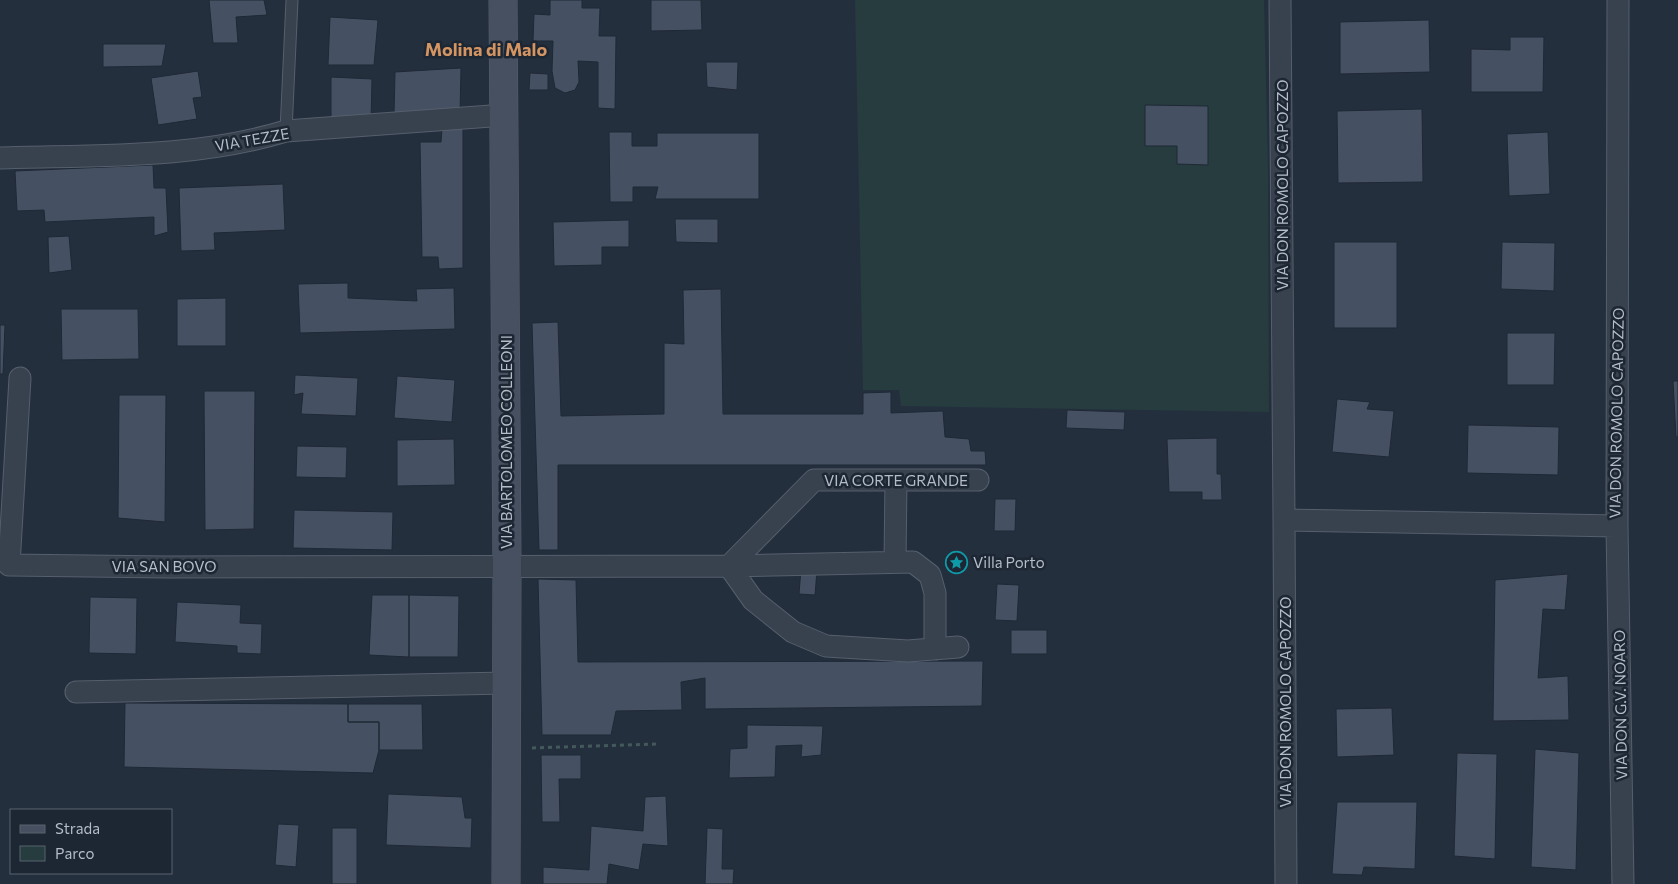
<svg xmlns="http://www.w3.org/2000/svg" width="1678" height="884" font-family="Commissioner,sans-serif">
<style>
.green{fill:#263c3f}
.building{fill:#455162;stroke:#1f2835}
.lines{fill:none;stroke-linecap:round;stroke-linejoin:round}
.lane-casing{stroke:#565f6c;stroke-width:13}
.street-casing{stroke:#565f6c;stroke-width:23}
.secondary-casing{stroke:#565f6c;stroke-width:29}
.path{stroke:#44595c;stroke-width:3;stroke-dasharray:4 4;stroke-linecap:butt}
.lane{stroke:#38414e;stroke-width:11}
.street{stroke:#38414e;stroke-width:21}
.secondary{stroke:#465061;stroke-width:28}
.labels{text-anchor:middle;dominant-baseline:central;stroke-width:5;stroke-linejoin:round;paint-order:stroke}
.street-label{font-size:15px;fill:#b4bcc9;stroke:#1d2633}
.poi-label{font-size:15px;fill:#b4bcc9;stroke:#1d2633;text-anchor:start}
.quarter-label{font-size:18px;font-weight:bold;fill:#d59563;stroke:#1d2633}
</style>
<rect width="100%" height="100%" fill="#242f3e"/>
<!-- green -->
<path class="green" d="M855,0H1264L1268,167L1269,412L901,406L899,390H863Z"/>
<!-- building -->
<path class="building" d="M209,0H264L267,15L236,17L238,43H213Z
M550,0H582V8H600L599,36H616L615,109L598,108V62L578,61L579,82L575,90L565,93L555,88L552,71L553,41H533L534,14L550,15Z
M651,0H701L702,30L651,31Z
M330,17L378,20L374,65H328Z
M1429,20L1430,72L1340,74V22Z
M1510,37H1544L1543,92H1471V49L1510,50Z
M103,44H166L162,66L103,67Z
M706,62H738L737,90L707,87Z
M461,68L460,112L394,116L395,72Z
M198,71L202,97L193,98L197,119L158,125L151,78Z
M530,73L548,74V90H529Z
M331,77L372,79L371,120L331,121Z
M1145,105L1208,106V165L1177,164V146H1145Z
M1422,109L1423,182L1338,183L1337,111Z
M463,128V268L439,269L438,257H422L420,142H441L442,129Z
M609,132H632V146H657V133H759V199H655L658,187H633V202H610Z
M1548,132L1550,194L1509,196L1507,134Z
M153,165L154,188H166L168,232L154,236V217L45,222L44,210L17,211L15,171Z
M283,184L285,230L214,233L215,250L181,251L179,188Z
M675,219H718V243L676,242Z
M629,220V247H602V265L554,266L553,222Z
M69,236L72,270L49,273L48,237Z
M1334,242H1397V328H1334Z
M1502,242L1555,243L1554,291L1501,289Z
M348,283V298L417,301L416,289L454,288L455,329L300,333L298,284Z
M721,289L723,414H863V393L891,392V413L943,411L945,437L969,439L971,451H985L986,465H558V550H539L532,323L558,322L561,416L664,414V343L684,344L683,290Z
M226,298V346H177V299Z
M61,309H138L139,359L62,360Z
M0,325H5L3,374H0Z
M1507,333H1555L1554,385H1507Z
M295,375L358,378L356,416L301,414L303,393L294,395Z
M397,376L455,380L452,422L394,418Z
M1673,381H1678V437H1676Z
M204,391H255L254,529L205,530Z
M119,395H166L165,522L118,518Z
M1337,399L1370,402L1367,409L1394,411L1389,457L1332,452Z
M1067,410L1125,412L1124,430L1066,428Z
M1468,425L1559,427L1558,475L1467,473Z
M1217,438V474H1221L1222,500H1202V492H1169L1167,439Z
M454,439L455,485L397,486V440Z
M297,446L347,447L346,478L296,477Z
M995,499H1016L1015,531H994Z
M294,510L393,512L392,550L293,548Z
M801,569L817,570L815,595L799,594Z
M1568,574L1565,610L1543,609L1538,678L1568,676L1569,720L1493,721L1495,580Z
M538,579L576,580L578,662L983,661L982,706L705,709V678L681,682L682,710L616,711L611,735H542Z
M997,584L1019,585L1017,621L995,620Z
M372,595H409V657L369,655Z
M409,595L459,596L458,657H409Z
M90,597L137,598L136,654L89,653Z
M177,602L241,605L240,623L262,624L261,654L237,653V646L175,642Z
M1011,630H1047V654H1011Z
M125,703L348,704V722H379V750L373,773L124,767Z
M348,704H422L423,750H379V722H348Z
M1392,708L1394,755L1337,757L1336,709Z
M747,725L823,726L821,755L801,757L802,745L776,746L775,777L729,778L730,749L747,748Z
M1535,749L1579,753L1576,870L1531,867Z
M1457,753L1497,754L1495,859L1454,856Z
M541,755H581V779H559L560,822H542Z
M388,794L462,797L465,818H472L471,848L386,845Z
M666,796L668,846L643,844L639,870L609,864L607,884H543V867L589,870L591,826L643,831L645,797Z
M1337,802H1417L1415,869L1364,867L1362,875L1332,874Z
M278,824L299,825L296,867L275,865Z
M332,828H357V884H332Z
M707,828L723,829L722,869H734L733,884H705Z"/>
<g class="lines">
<defs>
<path id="lane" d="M286,131L292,0"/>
<path id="street" d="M1280,0L1284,520L1617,526L1618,0
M0,158C95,155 194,159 286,131L505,115
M20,378L9,565L168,567L729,566L913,562L930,575L935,593V649
M1284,520L1286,884
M1617,526L1623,884
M895,562L896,480
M729,566L814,480H978
M729,566L753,600L793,632L826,646L908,651L958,647
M76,692L506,683"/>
<path id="secondary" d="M503,0L507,566L506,884"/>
</defs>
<!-- lane casing -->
<use href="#lane" class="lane-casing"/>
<!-- street casing -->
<use href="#street" class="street-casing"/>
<!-- secondary casing -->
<use href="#secondary" class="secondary-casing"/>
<!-- path -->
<path class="path" d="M532,748L656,744"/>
<!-- lane -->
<use href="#lane" class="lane"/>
<!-- street -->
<use href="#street" class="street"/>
<!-- secondary -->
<use href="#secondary" class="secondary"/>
</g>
<!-- icons -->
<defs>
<symbol id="sight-ring" viewBox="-11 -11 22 22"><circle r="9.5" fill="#1d2633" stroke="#0f9aa8" stroke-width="1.5"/><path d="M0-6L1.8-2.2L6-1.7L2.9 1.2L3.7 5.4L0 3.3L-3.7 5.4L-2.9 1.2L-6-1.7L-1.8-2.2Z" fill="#0f9aa8"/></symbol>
</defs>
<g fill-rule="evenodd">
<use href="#sight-ring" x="944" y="550" width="25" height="25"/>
</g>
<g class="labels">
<!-- street labels -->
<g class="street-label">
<text transform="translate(252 139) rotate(-10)">VIA TEZZE</text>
<text transform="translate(1282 185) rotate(-90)">VIA DON ROMOLO CAPOZZO</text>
<text transform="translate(1616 413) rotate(-89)">VIA DON ROMOLO CAPOZZO</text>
<text transform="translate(506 442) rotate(-90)">VIA BARTOLOMEO COLLEONI</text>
<text x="896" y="480">VIA CORTE GRANDE</text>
<text x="164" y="566">VIA SAN BOVO</text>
<text transform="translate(1285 702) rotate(-90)">VIA DON ROMOLO CAPOZZO</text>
<text transform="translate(1620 705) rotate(-91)">VIA DON G.V. NOARO</text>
</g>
<!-- poi labels -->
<g class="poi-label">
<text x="973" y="562">Villa Porto</text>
</g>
<!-- quarter labels -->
<g class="quarter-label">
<text x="486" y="49">Molina di Malo</text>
</g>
</g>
<!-- legend -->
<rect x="10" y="809" width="162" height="65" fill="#1d2633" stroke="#59626f"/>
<rect x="20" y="825" width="25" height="8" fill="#465061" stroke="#59626f"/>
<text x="55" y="834" font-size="15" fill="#b4bcc9">Strada</text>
<rect x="20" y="846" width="25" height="15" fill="#263c3f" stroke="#59626f"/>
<text x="55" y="859" font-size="15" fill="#b4bcc9">Parco</text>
</svg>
